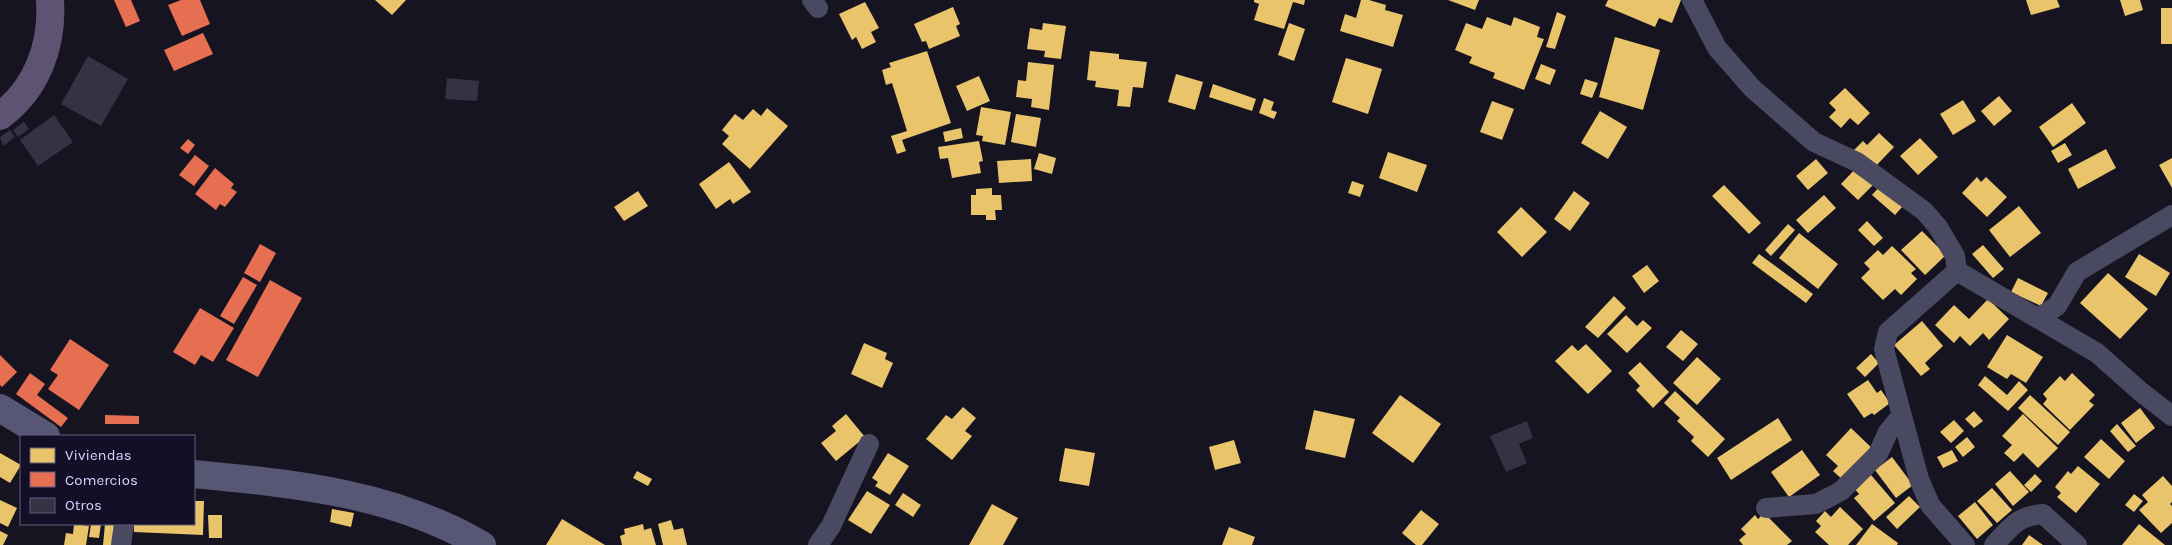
<svg xmlns="http://www.w3.org/2000/svg" width="2172" height="545" font-family="Karla,sans-serif">
<style>
.homes{fill:#e9c46a}
.shops{fill:#e76f51}
.building{fill:#343243}
.lines{fill:none;stroke-linecap:round;stroke-linejoin:round}
.minor{stroke:#4a4962;stroke-width:20}
.secondary{stroke:#575674;stroke-width:28}
.primary{stroke:#5e5373;stroke-width:28}
</style>
<rect width="100%" height="100%" fill="#161421"/>
<!-- homes -->
<path class="homes" d="M375,0H406L392,15Z
M1254,0H1305L1304,5L1293,2L1284,29L1254,20L1259,4L1254,2Z
M1361,0H1369L1386,5L1385,10L1403,15L1393,47L1340,31L1345,14L1356,18Z
M1448,0H1479L1475,10Z
M1608,0H1681L1672,23L1659,18L1655,27L1605,6Z
M2026,0H2057L2060,7L2031,15Z
M2120,0H2140L2143,10L2125,16Z
M865,2L879,28L871,32L876,42L862,49L856,37L852,40L839,14Z
M953,7L960,24L956,26L960,36L929,49L926,41L922,42L914,24Z
M2161,8H2172V44H2161Z
M1557,12L1566,16L1555,49L1546,47Z
M1487,17L1511,26L1514,17L1540,27L1537,37L1544,39L1524,90L1493,78L1495,73L1469,63L1472,57L1455,50L1466,23L1482,29Z
M1043,23L1066,26L1061,59L1044,57L1045,51L1027,49L1030,28L1042,30Z
M1289,23L1305,29L1294,61L1278,55Z
M1615,37L1660,50L1643,110L1599,97Z
M927,51L951,123L902,140L906,151L897,154L891,136L907,131L892,83L886,85L882,70L891,67L889,63Z
M1090,51L1119,54V59L1147,62L1143,88L1133,87L1130,107L1117,106L1119,90L1095,87L1096,81L1087,80Z
M1346,58L1382,69L1368,114L1332,102Z
M1028,62L1054,65L1049,110L1031,107L1032,99L1016,97L1018,80L1026,81Z
M1541,64L1556,70L1550,85L1535,79Z
M1176,74L1203,82L1195,110L1168,102Z
M979,76L990,101L967,111L956,86Z
M1585,79L1598,83L1592,98L1580,94Z
M1213,84L1256,99L1252,111L1209,97Z
M1845,88L1870,113L1858,125L1850,118L1841,128L1829,117L1836,110L1829,103Z
M1999,96L2012,111L1994,126L1981,111Z
M1264,98L1274,102L1271,110L1277,112L1274,119L1259,113Z
M1963,100L1976,121L1953,135L1940,114Z
M1492,101L1514,109L1502,140L1480,132Z
M2072,103L2086,123L2053,147L2039,127Z
M981,107L1011,112L1005,145L982,141L983,136L976,135Z
M767,108L788,126L750,169L722,144L729,136L722,130L735,114L743,120L753,109L761,116Z
M1600,111L1627,127L1608,159L1581,143Z
M1016,114L1041,118L1036,147L1011,142Z
M961,128L963,138L945,142L943,132Z
M1879,133L1894,147L1873,169L1854,150L1863,141L1867,145Z
M1920,138L1938,157L1918,175L1900,156Z
M979,141L983,161L979,162L981,173L952,178L948,158L940,159L938,147Z
M2065,143L2072,155L2058,163L2051,151Z
M2106,149L2116,168L2078,189L2068,169Z
M1388,152L1427,165L1417,192L1379,178Z
M1039,153L1056,158L1052,174L1034,169Z
M2172,158V188L2159,165Z
M1031,159L1032,181L999,183L997,161Z
M1816,159L1828,173L1808,190L1796,176Z
M729,162L751,192L733,204L730,199L716,209L699,184Z
M1857,167L1874,184L1858,200L1841,184Z
M1977,177L1981,182L1986,177L2007,197L1987,217L1962,193Z
M1352,181L1364,185L1360,197L1348,193Z
M1724,185L1761,223L1749,234L1712,196Z
M1880,186L1903,206L1895,215L1872,195Z
M992,188V195H1001L1002,210H995L996,220H986V215H971V195H976V189Z
M638,191L648,206L624,221L614,207Z
M1574,191L1590,203L1570,231L1554,219Z
M1824,195L1836,208L1808,233L1796,220Z
M2019,206L2041,233L2010,257L1989,230Z
M1521,207L1547,232L1522,257L1497,232Z
M1867,221L1883,238L1874,246L1858,230Z
M1788,224L1795,230L1771,256L1765,250Z
M1922,231L1946,255L1925,275L1901,250Z
M1799,233L1838,264L1818,289L1779,258Z
M1983,245L2004,269L1993,278L1972,254Z
M1892,246L1916,269L1911,273L1917,279L1901,295L1895,289L1883,300L1861,278L1870,269L1864,263L1878,250L1883,255Z
M1759,254L1813,294L1806,303L1752,263Z
M2139,254L2170,273L2156,296L2125,277Z
M1647,265L1659,281L1644,293L1632,276Z
M2108,273L2148,309L2120,339L2080,303Z
M2018,278L2048,293L2041,306L2011,292Z
M1614,296L1626,308L1598,338L1585,327Z
M1988,299L2009,319L1989,340L1983,333L1970,346L1960,336L1954,343L1935,325L1954,305L1969,319Z
M1626,315L1637,326L1643,320L1652,328L1627,353L1607,334Z
M1922,321L1943,346L1925,363L1930,369L1921,376L1894,345Z
M1681,330L1698,344L1683,361L1666,347Z
M2007,335L2043,357L2026,383L2011,374L2007,379L1987,367Z
M864,343L887,353L885,359L893,363L882,388L851,374Z
M1586,344L1612,371L1588,394L1555,361L1572,345L1578,351Z
M1871,354L1879,363L1865,377L1856,368Z
M1697,357L1721,379L1697,405L1673,383Z
M1640,362L1669,392L1653,408L1636,390L1640,386L1628,373Z
M2072,373L2095,395L2089,401L2094,405L2070,430L2043,404L2047,399L2043,394L2060,376L2065,381Z
M1985,376L2007,395L2019,381L2028,390L2008,411L1978,385Z
M1868,380L1877,393L1881,390L1890,403L1874,415L1872,413L1864,418L1847,394Z
M1675,391L1725,439L1708,457L1691,441L1694,437L1677,421L1680,418L1664,403Z
M1400,395L1441,424L1413,463L1372,433Z
M2030,395L2070,432L2058,445L2018,408Z
M963,407L976,418L965,431L972,436L952,460L926,439L946,415L952,419Z
M2140,408L2155,428L2136,443L2121,423Z
M1314,410L1355,419L1345,458L1305,449Z
M1974,411L1983,421L1974,428L1965,419Z
M846,414L865,437L836,461L821,443L836,431L832,426Z
M2023,414L2058,448L2038,468L2023,453L2014,462L2004,453L2012,445L2002,436Z
M1778,418L1792,440L1731,480L1717,458Z
M1954,420L1964,431L1951,443L1940,432Z
M2117,424L2136,446L2128,452L2110,431Z
M1851,428L1875,451L1845,482L1833,471L1838,466L1826,455Z
M1967,437L1975,447L1963,457L1955,447Z
M2101,439L2125,461L2109,479L2084,457Z
M1234,440L1241,463L1215,470L1209,447Z
M1065,448L1095,453L1089,486L1059,481Z
M1802,450L1820,475L1789,497L1771,472Z
M1952,450L1958,461L1943,468L1937,457Z
M0,453L21,465L10,483L0,477Z
M888,453L909,466L890,495L875,486L878,482L872,478Z
M1892,457L1913,485L1896,498L1875,470Z
M2078,466L2100,484L2076,513L2057,497L2061,493L2055,487L2068,471L2071,474Z
M637,471L652,479L648,486L633,478Z
M2010,471L2029,492L2013,506L1995,484Z
M2035,474L2042,481L2031,492L2024,485Z
M1871,475L1895,503L1874,521L1854,498L1859,494L1854,488Z
M2163,476L2172,486V502L2170,504L2172,506V523L2161,533L2139,510L2148,502L2142,495Z
M1992,488L2012,510L1997,523L1977,501Z
M867,491L890,505L871,534L848,520Z
M903,493L921,505L913,517L895,505Z
M2134,494L2143,501L2134,512L2125,505Z
M1909,496L1920,507L1897,529L1886,517Z
M0,500L17,508L8,527L0,523Z
M194,501H204L203,535L134,532V524H194Z
M1975,502L1993,525L1977,539L1958,516Z
M992,504L1018,518L1003,545H969Z
M1840,507L1863,529L1848,545H1829L1815,532L1821,526L1816,521L1825,511L1831,517Z
M332,509L354,513L351,527L330,522Z
M1421,510L1439,524L1422,545H1416L1402,533Z
M1764,513L1792,541L1787,545H1743L1739,540L1746,534L1741,529L1755,515L1758,519Z
M208,515H222V538H209Z
M562,519L605,545H546Z
M671,520L674,530L683,528L687,545H663L658,524Z
M74,524L89,526L86,545H64L66,533L73,534Z
M91,524H101L99,538L89,537Z
M105,524H117L115,545H103Z
M643,524L644,530L651,528L656,545H622L620,536L625,534L624,529Z
M1872,524L1898,543L1897,545H1856Z
M2139,524L2165,545H2122Z
M1229,527L1255,537L1252,545H1222Z
M0,531L8,535L3,545H0Z
M2029,535L2043,545H2022Z"/>
<!-- shops -->
<path class="shops" d="M114,0H131L140,21L126,27Z
M181,0H200L210,24L182,36L168,5Z
M203,33L213,54L174,71L164,50Z
M188,139L195,145L188,154L180,148Z
M195,155L209,166L194,186L179,175Z
M215,168L234,184L231,188L237,192L225,207L220,204L216,210L195,194Z
M260,244L276,253L260,282L244,273Z
M243,277L257,285L234,324L220,316Z
M270,280L302,298L258,377L226,360Z
M200,308L234,328L213,362L201,355L195,365L173,352Z
M70,339L109,365L79,410L48,389L58,375L50,370Z
M0,355L17,372L2,387L0,385Z
M30,373L45,384L37,395L68,418L61,427L16,394Z
M105,415L139,416V424H105Z"/>
<!-- building -->
<path class="building" d="M88,56L128,79L101,126L61,104Z
M447,78L479,81L477,101L445,99Z
M54,115L73,142L38,166L20,140Z
M24,122L29,129L18,137L13,130Z
M10,130L15,137L3,146L0,137Z
M1527,421L1533,438L1519,444L1527,463L1506,472L1490,436Z"/>
<g class="lines">
<!-- minor -->
<path class="minor" d="M812,0L818,8
M1692,0L1717,48L1752,88L1814,142L1857,162L1924,211L1938,227L1955,256L1957,271
M1957,271L1888,332L1884,349L1919,479L1930,505L1965,545
M1957,271L2097,353L2141,392L2172,416
M2038,318L2057,306L2077,272L2172,215
M1766,508L1816,504L1841,491L1878,454L1888,432L1901,416
M121,545L124,524
M818,545L831,526L869,444
M1994,545C2011,527 2017,516 2043,514L2077,545"/>
<!-- secondary -->
<path class="secondary" d="M0,408L46,436
M194,474C295,484 391,492 482,545"/>
<!-- primary -->
<path class="primary" d="M0,116C37,89 53,45 50,0"/>
</g>
<!-- legend -->
<rect x="20" y="435" width="175" height="90" fill="#130f26" stroke="#625e7d"/>
<rect x="30" y="448" width="25" height="15" fill="#e9c46a" stroke="#625e7d"/>
<text x="65" y="460" font-size="15" fill="#d9d4ff">Viviendas</text>
<rect x="30" y="472" width="25" height="15" fill="#e76f51" stroke="#625e7d"/>
<text x="65" y="485" font-size="15" fill="#d9d4ff">Comercios</text>
<rect x="30" y="498" width="25" height="15" fill="#343243" stroke="#625e7d"/>
<text x="65" y="510" font-size="15" fill="#d9d4ff">Otros</text>
</svg>
